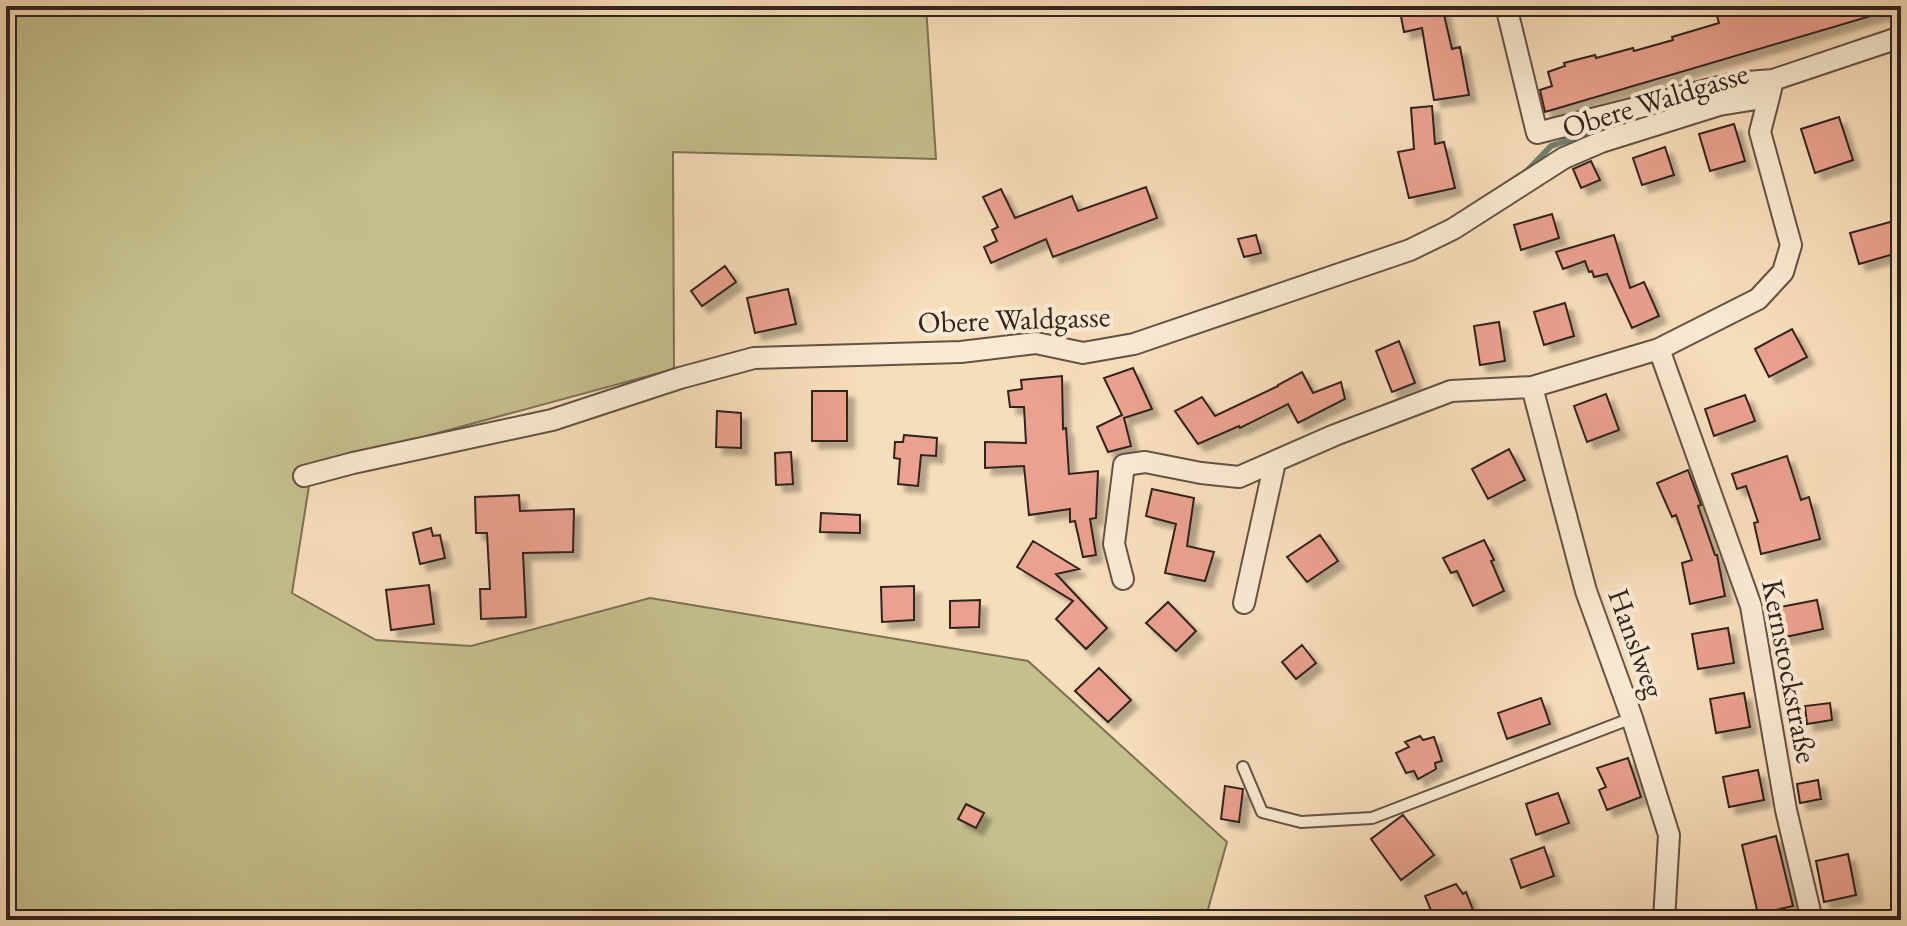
<svg xmlns="http://www.w3.org/2000/svg" width="1907" height="926" font-family="'EB Garamond',serif">
<style>
.green{fill:#c4bf8b;stroke:#7b7254;stroke-width:2}
.lines{fill:none;stroke-linecap:round;stroke-linejoin:round}
.stream{stroke:#738072;stroke-width:6}
.building{fill:#eaa18f;stroke:#32241d;stroke-width:2;filter:url(#shadow)}
.lane-casing{stroke:#635244;stroke-width:14}
.street-casing{stroke:#635244;stroke-width:24}
.lane{stroke:#faead3;stroke-width:10}
.street{stroke:#faead3;stroke-width:20}
.labels{text-anchor:middle;dominant-baseline:central;stroke-width:8;stroke-linejoin:round;paint-order:stroke}
.street-label{font-size:30px;fill:#32241d;stroke:#faead3}
</style>
<defs>
<filter id="shadow"><feDropShadow dx="7" dy="7" stdDeviation="2" flood-color="#0004"/></filter>
</defs>
<rect width="100%" height="100%" fill="#f7debb"/>
<filter id="stains"><feTurbulence type="fractalNoise" baseFrequency=".0025" numOctaves="4"/><feColorMatrix values="0 0 0 0 .2 0 0 0 0 .09 0 0 0 0 .02 0 0 0 .5 -.17"/></filter>
<radialGradient id="worn" r=".72"><stop offset=".6" stop-color="#630" stop-opacity="0"/><stop offset="1" stop-color="#630" stop-opacity=".3"/></radialGradient>
<!-- green -->
<path class="green" d="M6,6H926L936,159L673,152L674,369L312,467L292,593L376,640L471,646L650,598L1028,661L1227,842L1205,920H6Z"/>
<g class="lines">
<!-- stream -->
<path class="stream" d="M1524,174L1551,146L1593,132L1634,122"/>
</g>
<!-- building -->
<path class="building" d="M1399,6H1442L1452,49L1460,47L1469,95L1434,100L1422,28L1404,32Z
M1714,6H1741L1742,11L1761,6H1891V10L1545,112L1540,90L1552,86L1548,72L1565,66L1564,63L1595,55L1596,58L1633,48L1634,51L1673,40L1672,37L1719,23Z
M1432,106L1435,144L1444,142L1455,188L1409,198L1398,152L1414,149L1411,108Z
M1839,117L1853,160L1815,173L1801,129Z
M1734,124L1745,161L1710,171L1699,134Z
M1665,147L1674,175L1642,185L1633,158Z
M1591,161L1600,180L1581,188L1573,169Z
M1146,187L1157,218L1053,257L1046,239L991,263L984,247L997,241L992,230L998,227L983,197L1001,189L1015,218L1072,196L1078,211Z
M1552,214L1559,238L1521,250L1514,225Z
M1901,219V252L1859,264L1850,233Z
M1256,235L1261,253L1244,257L1238,239Z
M1614,235L1630,288L1644,282L1659,316L1632,328L1607,274L1594,277L1592,271L1589,272L1585,261L1563,269L1556,252Z
M725,266L736,282L702,306L691,291Z
M788,289L796,324L755,333L747,298Z
M1565,303L1574,336L1544,345L1534,312Z
M1499,322L1505,361L1480,365L1474,326Z
M1792,329L1807,357L1769,377L1755,349Z
M1399,341L1415,383L1392,392L1376,351Z
M1133,368L1152,409L1124,418L1131,446L1108,452L1097,427L1122,415L1104,378Z
M1302,372L1313,393L1341,382L1345,399L1298,423L1288,404L1240,428L1239,426L1198,444L1175,411L1202,397L1215,416L1278,386V385Z
M1062,376L1063,429L1066,428L1069,474L1098,471L1096,518L1090,519L1096,555L1083,557L1075,521L1070,522V509L1029,515L1024,466L985,468V442L1026,443L1024,407H1010L1008,391L1022,389L1021,380Z
M812,391H847V441H812Z
M1606,394L1619,430L1587,442L1574,406Z
M1745,395L1755,421L1714,436L1705,409Z
M717,411L741,413V448L716,447Z
M904,435L937,438L936,456L921,455L918,486L898,484L900,459L894,458L895,442H903Z
M1509,449L1525,480L1488,499L1472,469Z
M791,452L793,484L776,485L775,453Z
M1787,456L1801,500L1809,497L1820,539L1761,554L1754,523L1758,522L1746,486L1737,489L1732,474Z
M1688,470L1701,505L1698,506L1715,555H1717L1725,596L1690,604L1682,563L1692,560L1676,515L1672,517L1657,483Z
M1152,489L1194,498L1187,546L1214,552L1205,581L1165,573L1176,524L1146,516Z
M519,495L520,511L574,509L573,552L523,553L526,617L481,619L480,589H490L487,533H476L475,497Z
M821,513L860,515V533L820,532Z
M431,528L433,536L440,535L445,558L420,564L413,533Z
M1320,535L1338,561L1307,582L1287,557Z
M1484,540L1494,560L1491,561L1504,591L1473,606L1457,571L1451,573L1443,558Z
M1033,541L1079,569L1056,574L1107,628L1086,649L1056,619L1073,601L1017,567Z
M429,585L434,624L391,630L386,590Z
M914,586V620L882,622L881,587Z
M980,600L979,627L950,628V601Z
M1817,600L1823,629L1776,639L1770,609Z
M1168,602L1196,631L1176,651L1146,623Z
M1728,628L1734,663L1698,669L1692,634Z
M1302,645L1316,663L1296,679L1282,662Z
M1099,668L1131,700L1108,722L1075,691Z
M1744,693L1750,727L1716,733L1710,699Z
M1541,698L1550,724L1507,739L1498,713Z
M1830,703L1832,720L1807,724L1805,706Z
M1420,736L1423,740L1434,737L1442,761L1435,763L1436,769L1418,779L1414,771L1406,773L1396,753L1409,747L1405,742Z
M1628,758L1641,797L1607,810L1599,790L1606,787L1597,768Z
M1758,770L1764,800L1729,807L1723,777Z
M1818,780L1821,799L1800,803L1797,784Z
M1225,786L1243,789L1239,822L1221,819Z
M1558,793L1569,823L1536,835L1526,804Z
M966,804L984,813L976,828L958,819Z
M1403,815L1434,855L1401,880L1371,839Z
M1776,836L1793,906L1758,914L1742,845Z
M1544,847L1554,876L1521,888L1511,859Z
M1848,854L1856,895L1824,902L1816,861Z
M1456,884L1463,894L1466,892L1473,910L1447,920H1435L1425,896Z"/>
<g class="lines">
<defs>
<path id="lane" d="M1243,767L1262,812L1301,822L1372,818L1632,718"/>
<path id="street" d="M1506,6L1537,133L1735,83L1773,80
M1659,349L1751,606L1786,810L1812,920
M1532,387L1586,591L1632,718L1669,835L1664,920
M304,476L353,463L552,420L680,378L754,358L961,352L1036,343L1083,353L1134,344L1410,250L1453,229L1564,158L1601,142L1719,105L1769,97L1773,80L1901,37
M1123,579L1114,544L1124,465L1145,462L1201,473L1239,477L1335,435L1451,391L1532,387L1659,349L1758,299L1783,272L1791,245L1760,132L1769,97
M1244,603L1275,462"/>
</defs>
<!-- lane casing -->
<use href="#lane" class="lane-casing"/>
<!-- street casing -->
<use href="#street" class="street-casing"/>
<!-- lane -->
<use href="#lane" class="lane"/>
<!-- street -->
<use href="#street" class="street"/>
</g>
<g class="labels">
<!-- street labels -->
<g class="street-label">
<text transform="translate(1655 100) rotate(-17)">Obere Waldgasse</text>
<text transform="translate(1014 319) rotate(-2)">Obere Waldgasse</text>
<text transform="translate(1637 643) rotate(70)">Hanslweg</text>
<text transform="translate(1790 671) rotate(79)">Kernstockstraße</text>
</g>
</g>
<!-- margin -->
<rect width="1907" height="926" fill="none" stroke="#f7debb" stroke-width="32"/>
<rect x="8" y="8" width="1891" height="910" fill="none" stroke="#32241d" stroke-width="4"/>
<rect x="16" y="16" width="1875" height="894" fill="none" stroke="#32241d" stroke-width="2"/>
<rect width="100%" height="100%" filter="url(#stains)"/>
<rect width="100%" height="100%" fill="url(#worn)"/>
</svg>
